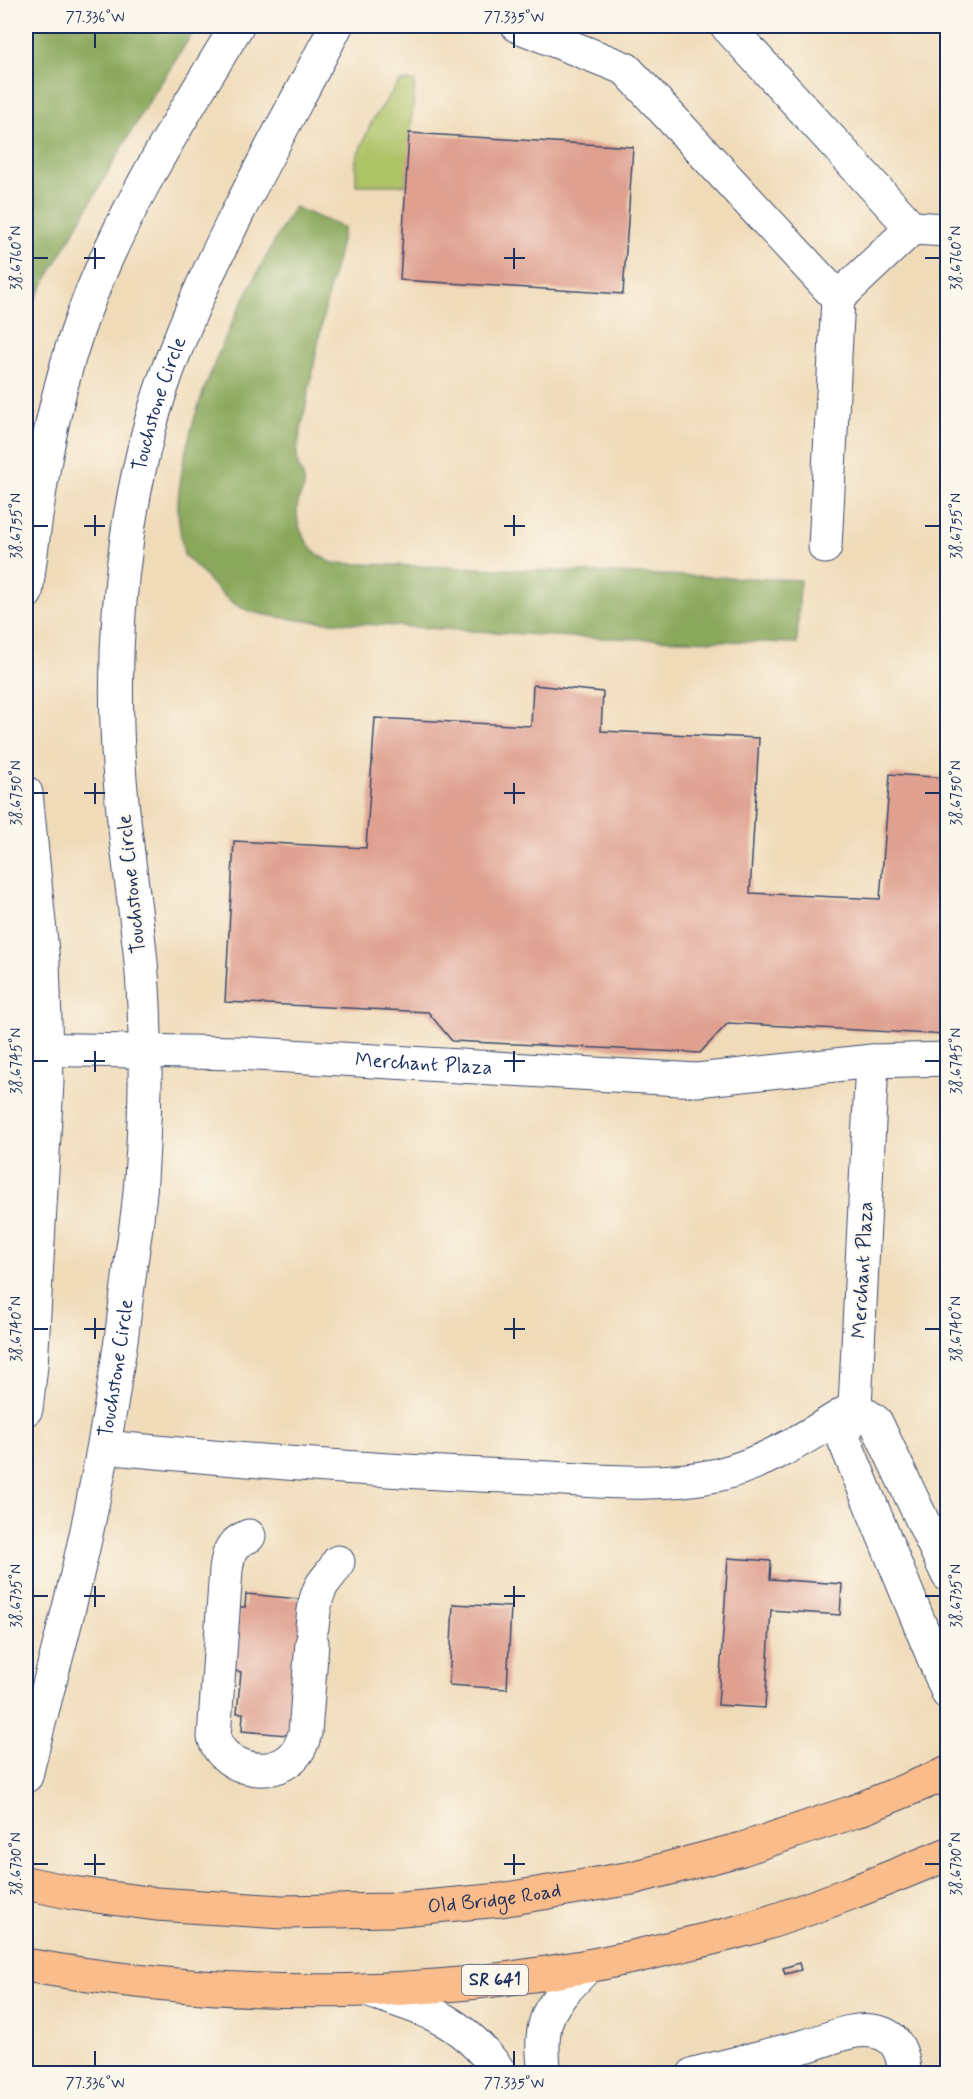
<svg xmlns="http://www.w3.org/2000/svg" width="973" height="2099" font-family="Mynerve,sans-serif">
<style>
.green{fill:#aec266;stroke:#647862;stroke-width:1.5}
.forest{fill:#8aa85b;stroke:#526c5c;stroke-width:1.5}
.building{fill:#dfa090}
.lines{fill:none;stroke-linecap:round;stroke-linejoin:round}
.minor-casing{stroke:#3b496c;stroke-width:35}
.major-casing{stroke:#3b496c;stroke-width:35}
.minor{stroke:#fff;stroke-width:33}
.major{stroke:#f9bc8a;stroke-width:33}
.ticks{fill:none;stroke:#1b2f5e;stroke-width:2}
.labels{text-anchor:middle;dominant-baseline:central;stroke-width:4.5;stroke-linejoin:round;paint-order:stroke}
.shield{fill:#fbf7ec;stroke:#5e6b89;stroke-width:1.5}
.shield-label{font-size:18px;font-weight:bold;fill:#1b2f5e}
.street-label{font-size:20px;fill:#1b2f5e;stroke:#fbf7ec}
.neatline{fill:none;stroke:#1b2f5e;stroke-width:2}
.ticks-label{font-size:15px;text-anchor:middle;fill:#1b2f5e}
</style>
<rect width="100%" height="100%" fill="#fbf7ec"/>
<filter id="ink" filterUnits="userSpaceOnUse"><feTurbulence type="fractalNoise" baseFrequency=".0167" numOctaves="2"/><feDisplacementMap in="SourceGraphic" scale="12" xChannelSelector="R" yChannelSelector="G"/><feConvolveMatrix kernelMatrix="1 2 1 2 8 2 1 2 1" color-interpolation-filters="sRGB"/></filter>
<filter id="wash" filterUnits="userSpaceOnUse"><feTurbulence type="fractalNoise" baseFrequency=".008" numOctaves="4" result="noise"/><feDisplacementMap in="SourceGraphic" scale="24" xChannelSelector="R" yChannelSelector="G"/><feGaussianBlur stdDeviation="1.35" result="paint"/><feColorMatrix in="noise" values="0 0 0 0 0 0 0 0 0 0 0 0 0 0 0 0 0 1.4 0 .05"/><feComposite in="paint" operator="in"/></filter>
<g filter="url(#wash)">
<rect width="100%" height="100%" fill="#f0dbb9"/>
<!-- green -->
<path class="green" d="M415,81L406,185H356V159L372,121L399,82Z"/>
<!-- forest -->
<path class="forest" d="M26,26H197L143,111L26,315Z
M294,207L344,228L326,303L297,450C297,455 297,460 298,464C299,472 306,477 304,486C304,490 300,494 299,499C291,525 309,554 333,563L800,580L797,643L571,637L299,620C281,617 250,615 235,604C215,591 202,570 184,555C182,540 178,524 178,509C177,499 180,487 181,477C194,387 249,285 294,207Z"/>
<g id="blocks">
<!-- building -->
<path class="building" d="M409,133L633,147L623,294L400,280Z
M533,685L603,692L601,731L759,738L750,893L880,899L890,774L948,778V1035L728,1023L700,1053L452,1041L428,1012L225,1002L234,841L366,848L375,718L531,726Z
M728,1558L771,1561L770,1579L842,1584L840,1615L771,1610L765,1708L718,1705Z
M246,1594L309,1600L298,1736L242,1731L243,1713H237L241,1672L234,1671L240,1607H245Z
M453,1604L511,1607L507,1689L449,1685Z
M799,1963L801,1970L785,1974L783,1968Z"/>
</g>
</g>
<g filter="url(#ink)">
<use href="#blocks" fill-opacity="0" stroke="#3b496c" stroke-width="1.5"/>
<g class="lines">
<defs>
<g id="minor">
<path d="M518,26L626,69L838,298L912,228L948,230"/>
<path d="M727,26L912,228"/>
<path d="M825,547L838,298"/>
<path d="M26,593C37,500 50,407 82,318C120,213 180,120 237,26"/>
<path d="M26,793L43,962L47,1082L31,1366L26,1409"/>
<path id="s1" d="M26,1049L239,1053L697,1080L872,1061L948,1059"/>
<path d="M872,1061L855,1407L843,1437L948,1693"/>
<path d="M855,1407L876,1422L948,1575"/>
<path d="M104,1447C246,1461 388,1472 531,1477C591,1480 658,1488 717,1475C768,1463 811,1434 855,1407"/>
<path d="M249,1536C230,1544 229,1550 226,1570L214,1737C221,1766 264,1779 288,1761C298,1754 302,1744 305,1733L312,1643"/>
<path d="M312,1627C314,1613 314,1598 322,1585C327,1577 334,1571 338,1562"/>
<path id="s2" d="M26,1776C41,1711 60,1647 75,1583C99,1482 117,1381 129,1278C133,1245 139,1212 141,1179C146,1104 148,1027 140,952C132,877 119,802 117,726C113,603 129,467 175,351C218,240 281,132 336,26"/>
<path d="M366,1990C426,2010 462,2018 501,2074"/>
<path d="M545,2074C537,2016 550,2005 588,1966"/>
<path d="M694,2074C731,2065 768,2055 805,2046C828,2040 853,2026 877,2032C897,2036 904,2054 904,2074"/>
</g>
<g id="major">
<path id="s3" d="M26,1883L73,1893L156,1904L282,1912L391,1910L501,1900L632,1878L742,1849L853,1812L948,1773"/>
<path d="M26,1965C243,2004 469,2000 683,1945C705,1940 727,1935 748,1929C816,1908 882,1881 948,1854"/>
</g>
</defs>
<!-- minor casing -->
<use href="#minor" class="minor-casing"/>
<!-- major casing -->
<use href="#major" class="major-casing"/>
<!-- minor -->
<use href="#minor" class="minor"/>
<!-- major -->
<use href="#major" class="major"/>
</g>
</g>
<!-- ticks -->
<path class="ticks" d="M95,33V48M514,33V48M95,248V269M514,248V269M33,258H48M84,258H105M504,258H525M925,258H940M95,515V536M514,515V536M33,526H48M84,526H105M504,526H525M925,526H940M95,783V804M514,783V804M33,793H48M84,793H105M504,793H525M925,793H940M95,1051V1072M514,1051V1072M33,1061H48M84,1061H105M504,1061H525M925,1061H940M95,1318V1339M514,1318V1339M33,1329H48M84,1329H105M504,1329H525M925,1329H940M95,1586V1607M514,1586V1607M33,1596H48M84,1596H105M504,1596H525M925,1596H940M95,1854V1875M514,1854V1875M33,1864H48M84,1864H105M504,1864H525M925,1864H940M95,2051V2066M514,2051V2066"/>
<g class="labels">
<!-- shield labels -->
<rect class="shield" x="462" y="1965" width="66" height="30" rx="4.5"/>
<g class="shield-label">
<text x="495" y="1980">SR 641</text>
</g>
<!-- street labels -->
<g class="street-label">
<text stroke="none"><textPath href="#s2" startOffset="1390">Touchstone Circle</textPath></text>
<text transform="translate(132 884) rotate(-96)">Touchstone Circle</text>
<text stroke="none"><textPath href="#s1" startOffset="398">Merchant Plaza</textPath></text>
<text transform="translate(863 1270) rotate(-87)">Merchant Plaza</text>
<text stroke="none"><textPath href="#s2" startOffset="418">Touchstone Circle</textPath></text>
<text stroke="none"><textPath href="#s3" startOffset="471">Old Bridge Road</textPath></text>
</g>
</g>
<!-- margin -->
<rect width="973" height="2099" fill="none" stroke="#fbf7ec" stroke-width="66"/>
<rect x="33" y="33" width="907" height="2033" class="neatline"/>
<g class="ticks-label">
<text x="95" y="22">77.336°W</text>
<text x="514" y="22">77.335°W</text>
<text transform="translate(16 258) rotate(-90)" y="5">38.6760°N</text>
<text transform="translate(956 258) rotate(-90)" y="5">38.6760°N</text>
<text transform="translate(16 526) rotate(-90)" y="5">38.6755°N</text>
<text transform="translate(956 526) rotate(-90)" y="5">38.6755°N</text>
<text transform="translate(16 793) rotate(-90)" y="5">38.6750°N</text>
<text transform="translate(956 793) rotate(-90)" y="5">38.6750°N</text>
<text transform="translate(16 1061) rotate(-90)" y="5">38.6745°N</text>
<text transform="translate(956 1061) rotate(-90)" y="5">38.6745°N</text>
<text transform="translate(16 1329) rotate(-90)" y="5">38.6740°N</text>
<text transform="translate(956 1329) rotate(-90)" y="5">38.6740°N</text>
<text transform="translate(16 1596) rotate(-90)" y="5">38.6735°N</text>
<text transform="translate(956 1596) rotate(-90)" y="5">38.6735°N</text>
<text transform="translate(16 1864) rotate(-90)" y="5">38.6730°N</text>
<text transform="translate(956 1864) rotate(-90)" y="5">38.6730°N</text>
<text x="95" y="2088">77.336°W</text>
<text x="514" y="2088">77.335°W</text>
</g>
</svg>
